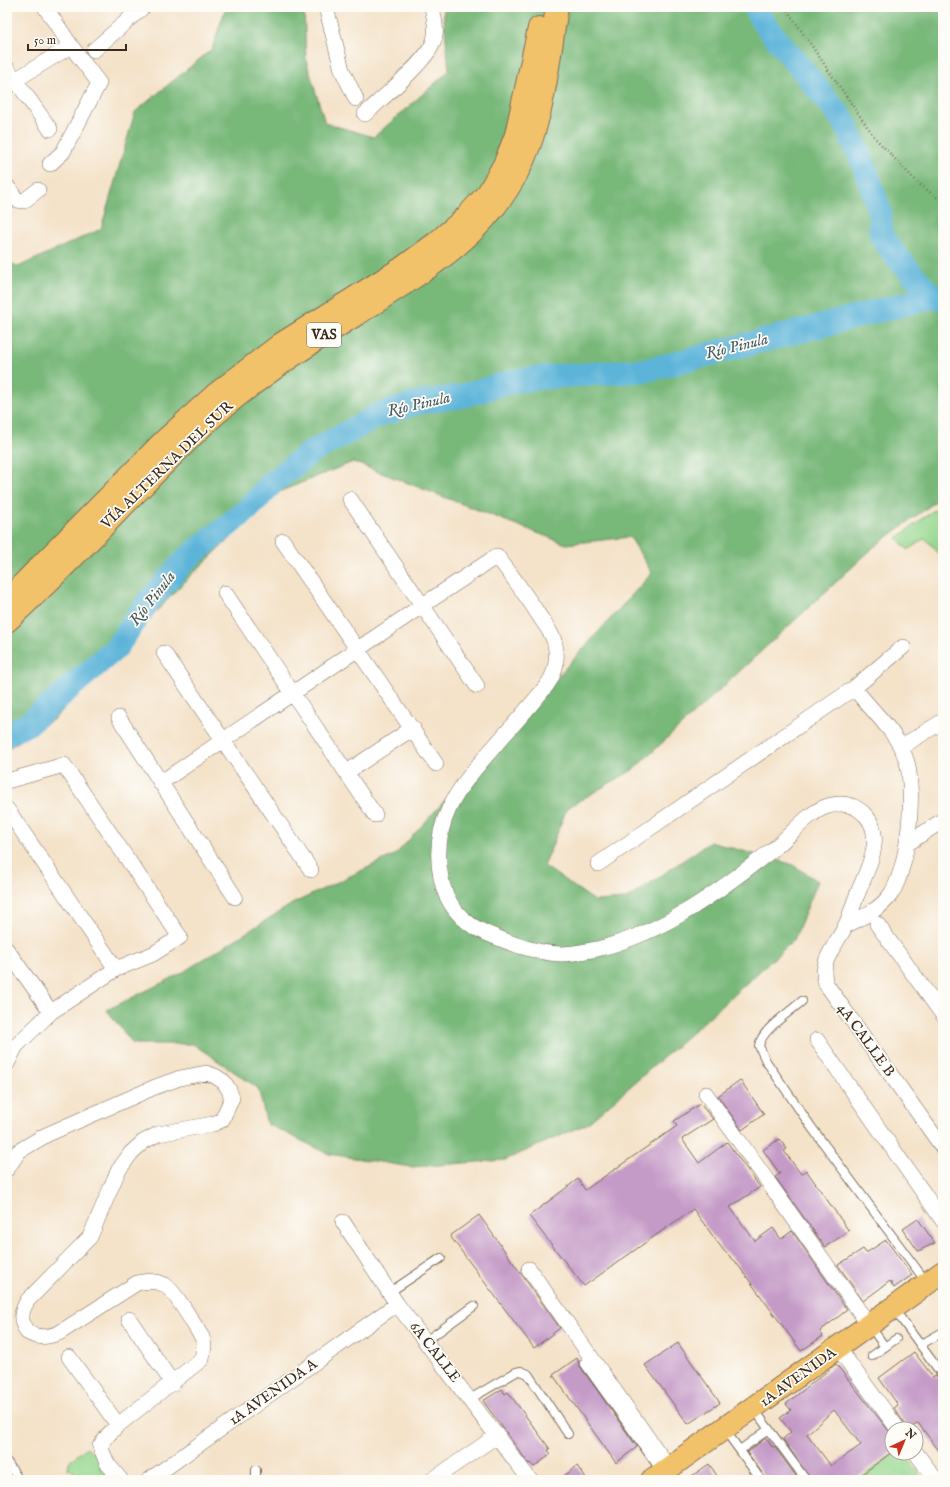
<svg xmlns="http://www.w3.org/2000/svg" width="950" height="1487" font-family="'IM FELL English',serif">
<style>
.green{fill:#95d78e;stroke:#688056}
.forest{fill:#78b879;stroke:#5a714c}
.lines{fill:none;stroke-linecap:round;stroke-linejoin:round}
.river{stroke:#5cb4d9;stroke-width:24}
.building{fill:#c49ac7;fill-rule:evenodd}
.service-casing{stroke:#7c6a5a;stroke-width:10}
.minor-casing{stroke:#7c6a5a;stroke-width:16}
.primary-casing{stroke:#7c6a5a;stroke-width:24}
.trunk-casing{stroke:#7c6a5a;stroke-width:24}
.path{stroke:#7c6a5a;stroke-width:2.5;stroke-dasharray:1 3;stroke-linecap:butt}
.service{stroke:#fff;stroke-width:8}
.minor{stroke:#fff;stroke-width:15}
.primary{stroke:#f2c26a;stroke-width:22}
.trunk{stroke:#f2c26a;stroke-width:22}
.labels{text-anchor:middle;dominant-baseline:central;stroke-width:3.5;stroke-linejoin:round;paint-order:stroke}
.shield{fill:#fdfcf7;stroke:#75695f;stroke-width:1}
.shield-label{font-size:14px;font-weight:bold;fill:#3b2a1e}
.street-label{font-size:15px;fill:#3b2a1e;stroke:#fdfcf7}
.water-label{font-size:16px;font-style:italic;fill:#475a5f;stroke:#fdfcf7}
</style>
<rect width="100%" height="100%" fill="#fdfcf7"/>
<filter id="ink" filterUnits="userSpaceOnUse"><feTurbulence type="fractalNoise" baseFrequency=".025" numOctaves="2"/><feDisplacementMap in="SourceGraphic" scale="8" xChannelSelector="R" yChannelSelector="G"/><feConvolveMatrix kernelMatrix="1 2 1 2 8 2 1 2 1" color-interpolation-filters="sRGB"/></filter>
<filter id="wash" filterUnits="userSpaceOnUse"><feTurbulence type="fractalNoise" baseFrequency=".012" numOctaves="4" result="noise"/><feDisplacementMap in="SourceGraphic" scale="16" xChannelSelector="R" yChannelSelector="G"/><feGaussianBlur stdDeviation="0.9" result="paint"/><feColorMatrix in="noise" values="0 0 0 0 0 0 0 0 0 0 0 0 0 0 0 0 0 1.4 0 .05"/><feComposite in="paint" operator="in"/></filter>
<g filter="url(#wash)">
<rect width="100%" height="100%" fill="#f4e2c9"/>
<!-- green -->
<path class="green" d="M934,510L943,514V558L925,538L908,550L897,538Z
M87,1447L100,1459L114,1480H76L72,1469L68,1470L69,1462Z
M895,1453H904L924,1480H858Z"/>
<!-- forest -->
<path class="forest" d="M226,7H304L306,60L325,123L374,137L449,71L443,7H943V496L874,547L634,769L567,808L544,866L595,901L627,899L710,842L791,864L818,881L794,940L687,1037L587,1124L505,1160L411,1167L329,1154L267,1124L258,1088L193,1044H133L107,1010L180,974L292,904L396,854L652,573L630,537L566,544L353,462L281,491L191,575L54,719L7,749V260L18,267L101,229L135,112L212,49Z"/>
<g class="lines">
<!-- river -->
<path class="river" d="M755,7L762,21L844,121L864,165L880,212L881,235L895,255L933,297
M7,734L28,724L116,648L148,602L186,559L247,510L273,482L310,453L379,415L416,403L462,396L514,381L549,377L648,370L933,297L943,299"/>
</g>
<g id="blocks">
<!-- building -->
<path class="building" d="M740,1080L764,1114L742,1130L718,1096Z
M700,1104L713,1119L682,1139L699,1163L727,1142L760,1187L730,1207L755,1241L773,1228L781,1239L792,1231L847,1310L820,1331L823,1336L801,1351L735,1261L724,1251L693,1209L584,1286L529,1216L578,1179L585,1190L677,1126L674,1121Z
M779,1139L787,1149L784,1151L801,1174L806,1170L849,1231L825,1247L775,1177L780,1174L763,1150Z
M479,1215L560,1328L534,1348L450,1236Z
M918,1219L935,1243L918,1251L903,1229Z
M886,1240L912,1275L894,1288L890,1281L863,1301L838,1265L863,1249L866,1253Z
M678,1343L720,1403L688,1424L645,1365Z
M914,1352L933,1377L935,1375L943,1381V1456L918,1423L910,1429H907L905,1424L894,1408L898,1405L879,1378Z
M577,1358L580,1366L637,1447L616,1463L553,1375Z
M836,1364L892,1435V1452L854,1480H811L783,1439L791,1432L780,1418L791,1410L786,1404ZM834,1410L861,1445L831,1466L807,1434Z
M502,1389L505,1394L508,1392L550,1449L548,1450L551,1454L534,1467L530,1463L529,1464L483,1401Z
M766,1438L772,1447L774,1446L799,1480H767L747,1452Z
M709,1464L720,1480H686Z
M577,1466L587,1480H559Z"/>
</g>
</g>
<g filter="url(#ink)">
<use href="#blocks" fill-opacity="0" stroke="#7c6a5a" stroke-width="1"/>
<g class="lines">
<defs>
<path id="service" d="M802,1001C790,1012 761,1030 759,1046L766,1061L812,1128L927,1283
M390,1292L441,1258
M894,1309L943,1376
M870,1326L885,1347
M426,1341L474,1306
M920,1345L943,1332
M872,1356L896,1339
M584,1363L662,1472
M470,1399L516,1372L521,1371L528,1374L568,1434
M754,1409L806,1480
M725,1430L761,1480
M740,1450L769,1429
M7,1462L19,1480
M256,1470V1480"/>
<path id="minor" d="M45,7L71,46
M326,7L342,70L356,99
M94,50L143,7
M7,68L50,129
M7,85L71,46L99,83L63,152L50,164
M365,114C381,99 426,62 433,43C438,32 434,18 432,7
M7,186L17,200L24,201L38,190
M350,499L477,686
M283,541L436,764
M225,593L375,815
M164,653L311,870
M119,718L235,897
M901,747L943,721
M347,772L413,728
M7,781L64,765L180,937L153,954L116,969L51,1012L16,1046L7,1064
M160,783L423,605L497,556C512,576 527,596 540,617C546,626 553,634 555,644C558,659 556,673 547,685C530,707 511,727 493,748C458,788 430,822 441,878C446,904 462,923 486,933C510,943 534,953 561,954C573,954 585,951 597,949C664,933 718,892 772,850C790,837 805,815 825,807C841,801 856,804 867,817C885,839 866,872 857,895C853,905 850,916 846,925C837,944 818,962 826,984L943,1148
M7,809L116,969
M907,844L943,820
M598,864L854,688L903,647
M877,924L943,1015
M845,926C861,918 877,911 888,898C909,873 916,789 906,759C897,732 871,710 854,688
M7,950L51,1012
M817,1040L943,1221
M706,1094L869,1325
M7,1169L19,1151L46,1135L155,1087L180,1078L206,1073L215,1076L224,1082L229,1090L232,1098L222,1120L213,1124L158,1134L143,1142L131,1153L118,1171L90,1237L28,1300C21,1311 19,1320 27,1332C39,1339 47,1337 59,1333L137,1283C147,1281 156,1280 165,1285C175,1291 194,1325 202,1337L204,1346L202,1359L118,1425L109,1434L100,1446L107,1463L121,1480
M343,1222L397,1304L530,1480
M529,1269L669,1468
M129,1319L173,1384
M838,1348L898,1429
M69,1357L118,1425
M916,1453L936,1480
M149,1480L397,1304
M432,1480L498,1435"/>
<path id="primary" d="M652,1480L943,1272"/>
<path id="trunk" d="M7,600L163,442L216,394L281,344L402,268L436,243L466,217L488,193L505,163L516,135L539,28
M7,621C60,573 109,520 159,469C180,448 201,426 224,407C267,371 315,340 362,311C422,272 482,239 517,173C544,123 548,63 557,7"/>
</defs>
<!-- service casing -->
<use href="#service" class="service-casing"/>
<!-- minor casing -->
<use href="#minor" class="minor-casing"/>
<!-- primary casing -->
<use href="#primary" class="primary-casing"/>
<!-- trunk casing -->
<use href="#trunk" class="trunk-casing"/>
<!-- path -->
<path class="path" d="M785,7L875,138L919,184L943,202"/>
<!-- service -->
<use href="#service" class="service"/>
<!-- minor -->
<use href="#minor" class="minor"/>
<!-- primary -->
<use href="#primary" class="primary"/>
<!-- trunk -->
<use href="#trunk" class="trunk"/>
</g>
</g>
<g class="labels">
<!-- shield labels -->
<rect class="shield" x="307" y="323" width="34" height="24" rx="3"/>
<g class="shield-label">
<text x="324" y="335">VAS</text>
</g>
<!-- street labels -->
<g class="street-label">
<text transform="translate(167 465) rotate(-44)">VÍA ALTERNA DEL SUR</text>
<text transform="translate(866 1040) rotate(54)">4A CALLE B</text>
<text transform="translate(435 1352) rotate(52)">6A CALLE</text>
<text transform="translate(798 1377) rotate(-36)">1A AVENIDA</text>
<text transform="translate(273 1392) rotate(-35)">1A AVENIDA A</text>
</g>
<!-- water labels -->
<g class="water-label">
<text transform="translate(737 347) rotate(-14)">Río Pinula</text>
<text transform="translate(419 405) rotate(-13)">Río Pinula</text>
<text transform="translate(153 599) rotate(-52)">Río Pinula</text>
</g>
</g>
<!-- margin -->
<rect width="950" height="1487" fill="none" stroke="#fdfcf7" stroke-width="24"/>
<!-- north arrow -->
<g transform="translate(904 1441) rotate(44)"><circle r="19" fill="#fdfcf7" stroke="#afa8a0"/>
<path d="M0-3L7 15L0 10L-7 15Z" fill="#c8321e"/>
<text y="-6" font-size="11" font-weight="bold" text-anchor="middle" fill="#3b2a1e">N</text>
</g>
<!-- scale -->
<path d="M28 44v6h98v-6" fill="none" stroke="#3b2a1e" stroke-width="2"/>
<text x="34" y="44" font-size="12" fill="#3b2a1e" stroke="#fdfcf7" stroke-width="3" paint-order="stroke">50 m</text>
</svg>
